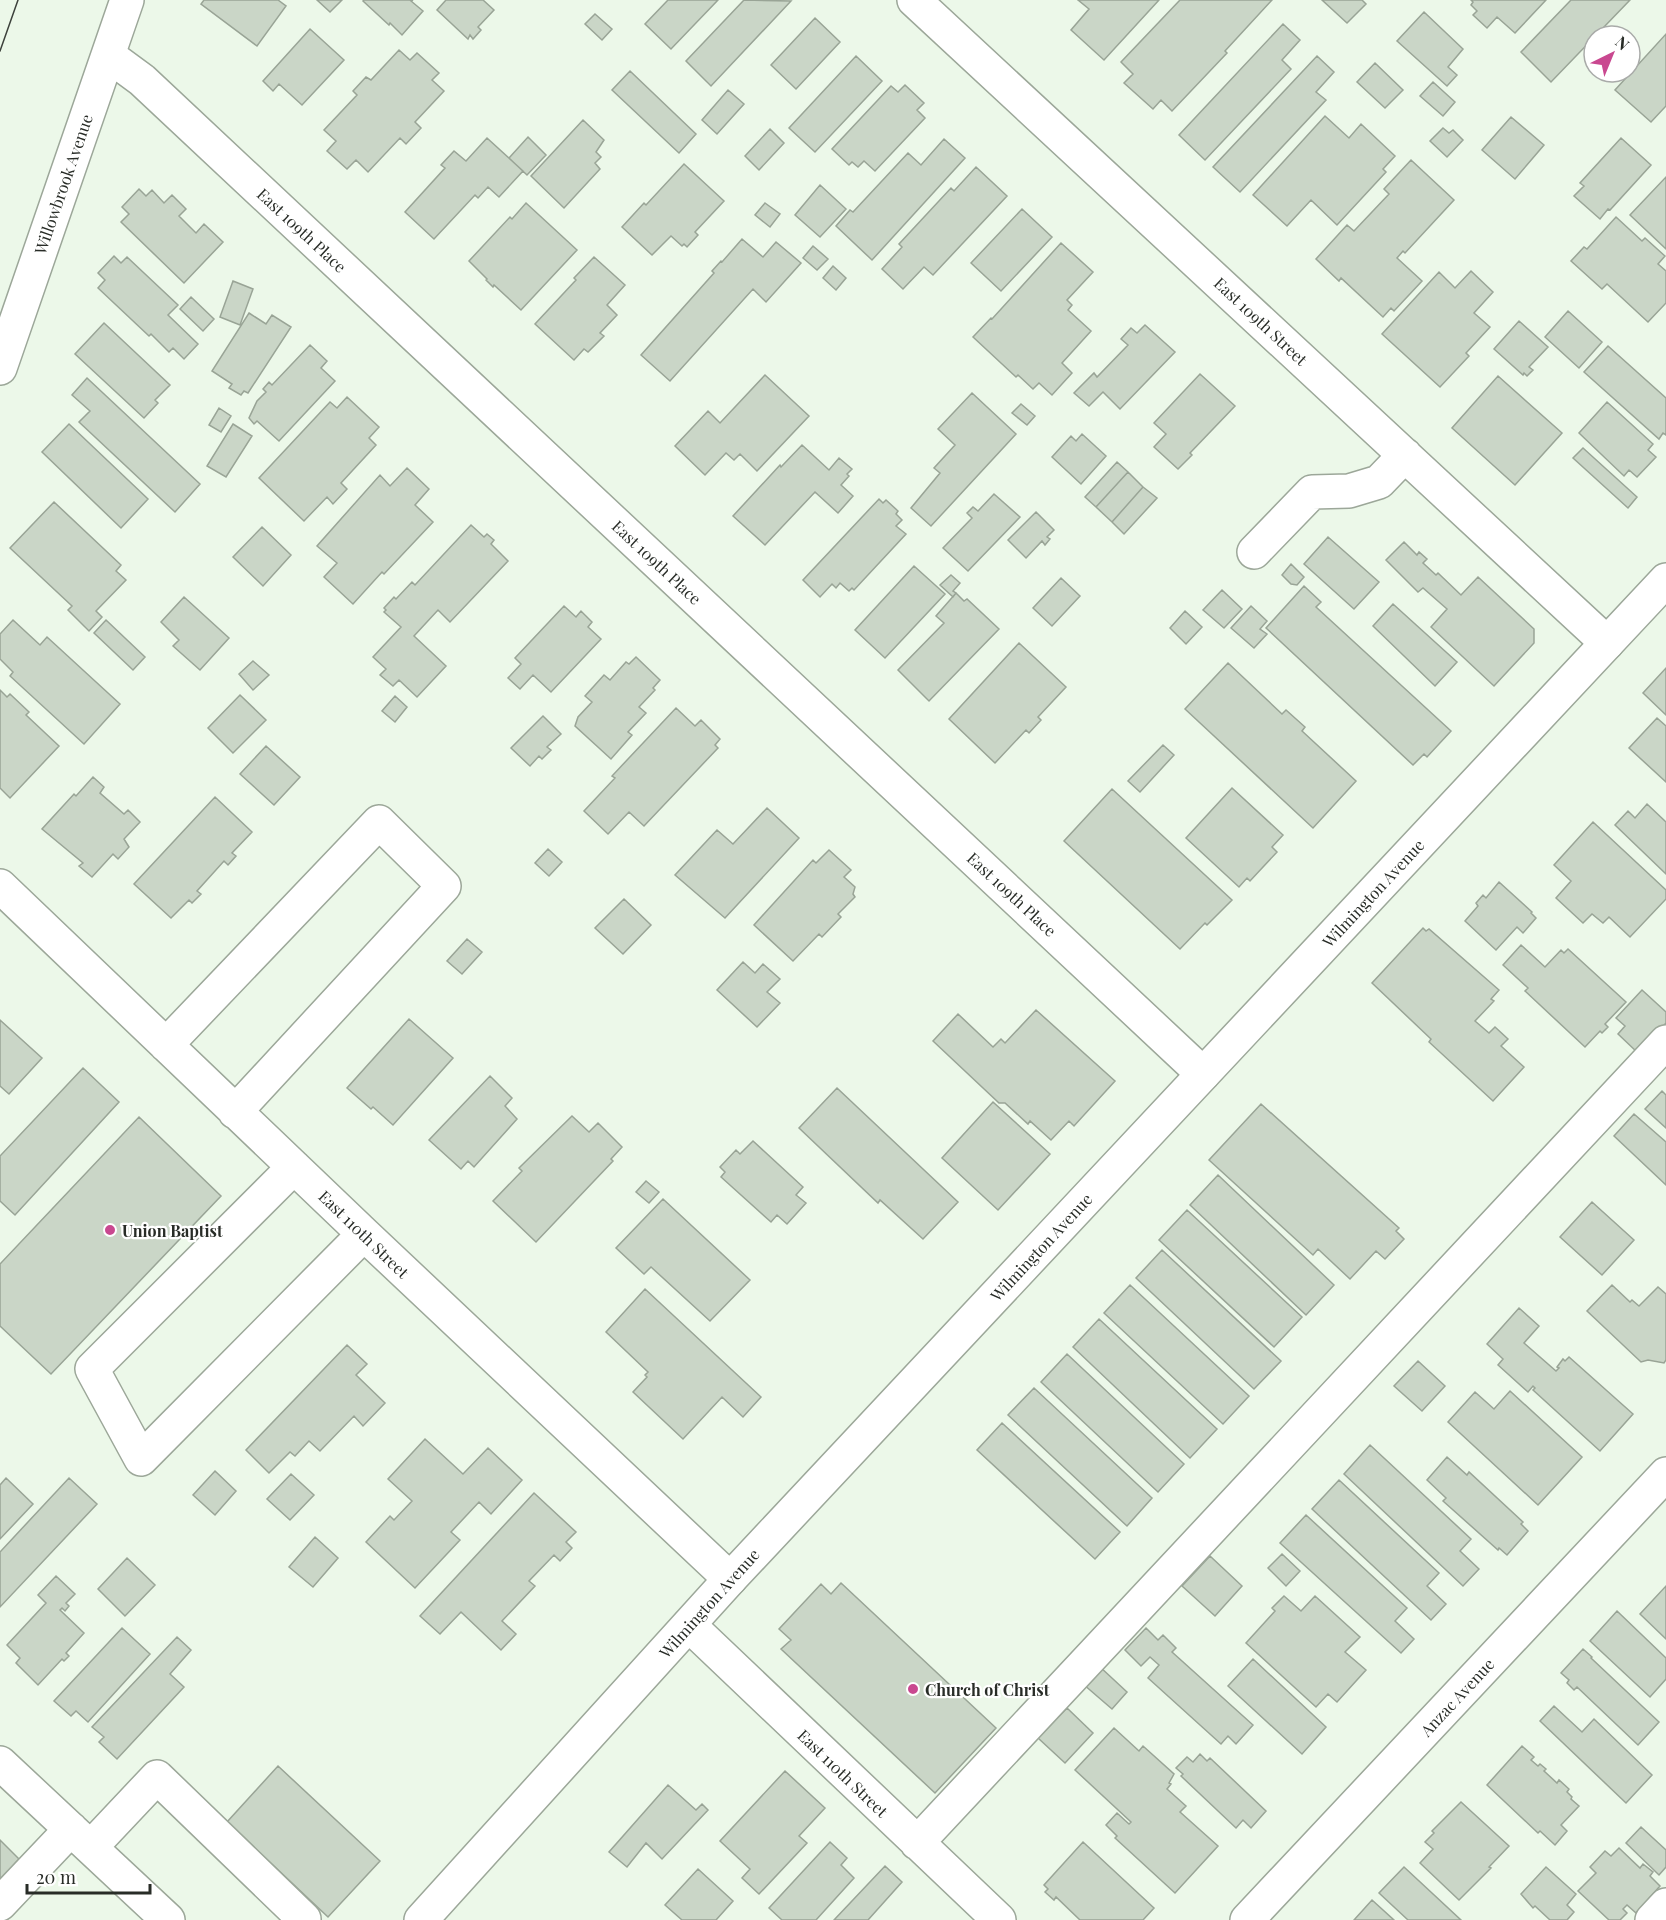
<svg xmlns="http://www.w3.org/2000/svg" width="1666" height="1920" font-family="'Playfair Display',serif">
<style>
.building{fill:#cad6c7;stroke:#99a496;stroke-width:1.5}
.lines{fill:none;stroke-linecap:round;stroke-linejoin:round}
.minor-casing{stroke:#9ca799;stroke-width:36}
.major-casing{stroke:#9ca799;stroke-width:36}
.minor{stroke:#fff;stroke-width:33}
.major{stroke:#fff;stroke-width:33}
.tram{stroke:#3d423c;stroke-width:1.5}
.poi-dot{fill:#c94890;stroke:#fff;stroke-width:2}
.labels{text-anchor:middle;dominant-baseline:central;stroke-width:4.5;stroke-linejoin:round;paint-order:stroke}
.street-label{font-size:16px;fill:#282c27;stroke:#fff}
.poi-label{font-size:16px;font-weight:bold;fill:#282c27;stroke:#fff;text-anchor:start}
</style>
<rect width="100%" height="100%" fill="#ecf8e9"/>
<!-- building -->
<path class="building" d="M204,0H278L286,6L257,46L201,4Z
M317,0H342L330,12Z
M364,0H413L411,1L423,11L402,35L390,23L389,25L363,1Z
M446,0H483L494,10L478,27L481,30L473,39L470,35L468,39L437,10Z
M668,0H718L671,49L645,24Z
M744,0L791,1L711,86L686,61Z
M1078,0H1159L1104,60L1071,30L1089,9Z
M1180,0H1272L1225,51L1227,53L1172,111L1161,100L1153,109L1124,83L1133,74L1121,62Z
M1322,0H1362L1366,4L1347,23Z
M1471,0H1546L1515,33L1497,17L1487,28L1473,15L1477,11L1471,5L1473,2Z
M1571,0H1630L1551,82L1521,52Z
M1424,12L1463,49L1448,67L1457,75L1447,86L1397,41Z
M595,14L612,29L602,40L585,24Z
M815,18L840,42L796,89L771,65Z
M1283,24L1300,40L1282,60L1291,69L1205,160L1179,135Z
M310,29L344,60L302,105L279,84L273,91L263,81Z
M1666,34V106L1651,122L1615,90Z
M399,50L410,60L417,53L439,73L432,80L444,91L415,122L421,128L406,144L400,138L368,172L356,160L347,169L327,151L336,141L324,130L357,95L353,91L366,77L371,80Z
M856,56L882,81L815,152L789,128Z
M1317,56L1334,72L1316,92L1326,100L1240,192L1213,167Z
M1375,63L1403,90L1385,108L1357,82Z
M630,71L696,134L679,153L612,90Z
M1433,82L1455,102L1443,116L1420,96Z
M905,85L924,103L917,110L925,118L875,171L864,161L858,167L852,162L849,165L832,149L891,86L898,92Z
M728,90L744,104L717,134L702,120Z
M1325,116L1349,138L1361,124L1395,156L1383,169L1386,172L1337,225L1311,200L1287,226L1253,195Z
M1511,117L1544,145L1515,179L1482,150Z
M583,120L604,140L596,152L601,157L595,163L600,169L564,208L531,176Z
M1443,128L1449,133L1453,130L1463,140L1447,157L1430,141Z
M770,129L784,143L759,170L745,156Z
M528,137L546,155L527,175L509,158Z
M487,138L523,171L499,197L488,187L478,198L475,195L434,239L405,212L445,168L441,165L454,151L466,161Z
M1621,138L1651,165L1610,210L1608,209L1600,219L1574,196L1584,186L1580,183Z
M944,139L965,158L872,260L836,226L850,210L853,212L908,153L921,165Z
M1411,160L1454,200L1405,253L1403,251L1397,258L1422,281L1394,311L1391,308L1383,317L1341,278L1339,281L1316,259L1347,225L1354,231L1389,194L1384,189Z
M684,164L724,201L695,232L698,235L687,247L684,244L682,246L671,236L652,255L622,227L644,203L646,205Z
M976,167L1007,196L933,275L924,267L903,289L882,269L902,247L899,244L951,188L954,191Z
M1666,177V249L1630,215Z
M820,185L846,209L820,237L795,215Z
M139,189L146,196L152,190L164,203L172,195L186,209L179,216L196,233L204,224L223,242L184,283L121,222L129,214L122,207Z
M526,203L577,250L521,310L494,285L493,287L486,280L487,279L469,261L510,217L512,219Z
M765,203L780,214L770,227L755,215Z
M1022,209L1052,237L1001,291L971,263Z
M1616,217L1642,241L1645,238L1665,256L1658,264L1666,271V303L1648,322L1607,284L1602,289L1571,261L1584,247L1587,249Z
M742,239L763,257L776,242L801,263L766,302L753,289L670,381L641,355L714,273L712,271L721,261L722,262Z
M1061,243L1093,272L1067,300L1072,305L1068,310L1091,331L1062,363L1072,373L1052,395L1039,383L1033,389L1018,375L1016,377L973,337L991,318L992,319Z
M813,246L828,259L817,270L803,258Z
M114,256L121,263L127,257L178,305L168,315L198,344L184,359L173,348L169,352L151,334L149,336L98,288L105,280L98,273Z
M594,257L625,285L607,305L617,315L600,333L604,336L588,352L584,349L574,360L535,324L576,280L574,278Z
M833,266L846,278L836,290L823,278Z
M1471,271L1493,292L1474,313L1490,327L1466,353L1469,356L1440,387L1382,334L1439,272L1455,288Z
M233,281L253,289L240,325L220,317Z
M191,297L214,319L203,331L180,309Z
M1568,311L1602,342L1579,368L1545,337Z
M249,313L266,324L272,315L291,327L248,393L244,391L241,395L229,388L232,384L212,371Z
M1519,321L1548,347L1529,367L1533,370L1527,376L1524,373L1523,375L1494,349Z
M104,323L170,385L155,400L158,403L144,418L75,354Z
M1145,325L1175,352L1120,409L1103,392L1089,406L1074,393L1094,373L1097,377L1128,345L1121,339L1131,328L1137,333Z
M310,345L327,361L321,368L335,381L279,441L257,421L254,424L249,418L257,401L266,392L263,389L269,382L272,385Z
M1608,346L1666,398V435L1663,433L1659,439L1584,372Z
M1200,374L1235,406L1190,453L1192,455L1178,469L1154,447L1166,434L1154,423Z
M765,375L809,416L757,471L740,454L734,460L726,453L705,475L675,446L708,411L720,423Z
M1498,376L1562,433L1515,485L1452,428Z
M87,378L200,484L175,512L79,422L90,411L72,395Z
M972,393L1016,434L931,526L911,508L940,473L934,468L955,445L938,429Z
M347,397L379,427L369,438L376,445L341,483L347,489L333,504L327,497L304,521L259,478L330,402L337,408Z
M1607,402L1653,444L1648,450L1656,457L1637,477L1629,470L1624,476L1579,433Z
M1021,404L1035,416L1027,425L1012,413Z
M219,408L231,416L221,432L209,425Z
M69,424L148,499L121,528L42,452Z
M233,424L252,436L226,477L207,466Z
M1082,434L1106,456L1081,484L1052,457L1071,436L1076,441Z
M802,445L829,470L839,458L852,469L847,474L849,476L841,485L853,496L838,513L815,492L765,545L733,516L780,465L781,467Z
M1583,448L1637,497L1628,508L1573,458Z
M1117,462L1128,472L1096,507L1085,497Z
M407,468L429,489L415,505L433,522L384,574L382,572L353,604L324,577L337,563L317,546L380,475L390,486Z
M1128,472L1143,487L1112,522L1096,507Z
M1143,487L1157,498L1124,534L1112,522Z
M994,494L1020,517L968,571L943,548L972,518L967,513L973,507L978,511Z
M879,499L883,503L886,500L898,511L896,514L902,520L896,526L906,534L854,590L852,588L849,591L840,583L836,588L832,584L820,597L803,580Z
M54,502L121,565L116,571L126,580L96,611L102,617L89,631L68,610L72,606L10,548Z
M1036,512L1054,530L1047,537L1050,539L1045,545L1042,541L1026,558L1008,540Z
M471,525L484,537L487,534L494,540L491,544L508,561L450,622L438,610L414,636L446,666L417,697L399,680L393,686L380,675L386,669L373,657L401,627L384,612L386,610L384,608L394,597L396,599L412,582L415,585Z
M262,527L291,555L263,586L233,557Z
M1328,537L1379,582L1354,609L1304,564Z
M1404,542L1417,555L1419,552L1427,559L1423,563L1436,575L1438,573L1461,595L1478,577L1534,629V643L1494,686L1431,627L1447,609L1423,588L1418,592L1386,560Z
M1291,564L1304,577L1297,585L1291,584L1282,575Z
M914,566L945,594L885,658L855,630Z
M951,575L960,583L953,591L956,593L953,597L940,585Z
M1061,578L1080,596L1052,626L1033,608Z
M1304,586L1321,602L1316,607L1451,731L1427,757L1424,754L1413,765L1266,628Z
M1222,590L1242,609L1224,628L1203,610Z
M956,593L964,601L967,599L999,629L929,701L898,670L944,623L936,616Z
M184,597L229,638L200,670L173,646L179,640L161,622Z
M1393,604L1457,662L1435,686L1373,626Z
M564,606L576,617L581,611L592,622L588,627L601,639L551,692L533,675L520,689L508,678L521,664L515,658Z
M1251,606L1267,621L1260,629L1267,634L1254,648L1231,628Z
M1185,611L1202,627L1186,644L1170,628Z
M13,620L40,645L47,637L120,704L84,744L10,676L13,672L0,659V634Z
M106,620L145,657L133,670L94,633Z
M1019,643L1066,687L1038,717L1041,720L1029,733L1026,730L995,763L949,719Z
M636,657L660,680L653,688L655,690L639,707L646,713L628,732L632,735L611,759L575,726L578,717L592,702L585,696L604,675L610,680L626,662L629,664Z
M253,661L269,675L253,690L239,674Z
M1228,663L1282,714L1286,710L1305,727L1302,731L1356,781L1313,828L1185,709Z
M1666,668V715L1643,693Z
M0,690L7,697L10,694L29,712L26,715L59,746L10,798L0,788Z
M240,695L266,720L233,753L208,728Z
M395,696L407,707L395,722L382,711Z
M676,708L695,726L701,720L720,739L715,745L718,748L644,826L629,812L608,834L584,811L615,778L612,776Z
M543,716L561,734L547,747L551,750L542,759L539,756L530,766L511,748Z
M1657,718L1666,726V782L1629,748Z
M1163,745L1174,755L1140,792L1128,781Z
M266,746L300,777L274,805L240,774Z
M93,777L104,787L100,793L124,814L128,810L140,822L124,839L129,847L118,859L113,854L92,877L79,866L83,863L42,829L74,794L76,796Z
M1232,788L1283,835L1272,847L1277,852L1250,881L1247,878L1239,887L1186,838Z
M1112,789L1232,900L1207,925L1205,923L1180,949L1064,841Z
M215,797L252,832L232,853L236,856L228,865L224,861L197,891L201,894L192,903L189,900L171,918L134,884Z
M1647,804L1666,822V874L1615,825L1628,811L1635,818Z
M767,808L799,838L725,918L675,875L717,830L733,844Z
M1593,822L1666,890V899L1630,937L1609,917L1603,923L1592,914L1583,923L1556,898L1571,881L1554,865Z
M548,849L562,862L549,876L535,863Z
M829,850L851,870L844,877L855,887L853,894L855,897L838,914L841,917L822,937L819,934L793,961L754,925L813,860L816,863Z
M1499,882L1532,912L1531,913L1536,918L1523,933L1517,927L1496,950L1465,921L1478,906L1476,903L1483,895L1486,898Z
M624,899L651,925L623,954L595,928Z
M1423,928L1426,931L1429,929L1499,990L1491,999L1494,1001L1475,1021L1489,1033L1495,1027L1508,1039L1501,1046L1524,1067L1493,1101L1429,1042L1431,1039L1372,983Z
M467,939L482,952L462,974L447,961Z
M1521,945L1545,967L1561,950L1564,953L1568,949L1626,1002L1605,1024L1608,1027L1602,1033L1600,1031L1585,1047L1525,991L1528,988L1503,965Z
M743,962L755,973L763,964L780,979L767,992L780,1003L757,1027L717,990Z
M1642,990L1666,1012V1023L1638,1053L1618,1034L1625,1026L1616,1018Z
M1036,1010L1115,1081L1074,1126L1069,1121L1051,1140L1030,1121L1028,1124L1005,1103H999L933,1041L958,1014L993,1047L1001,1039L1005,1043Z
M409,1019L453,1058L393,1125L373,1107L371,1109L347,1088Z
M0,1020L42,1058L9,1094L0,1086Z
M83,1068L119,1102L15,1215L0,1201V1156Z
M490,1076L512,1098L505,1106L517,1119L474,1167L468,1161L461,1169L429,1140Z
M837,1088L958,1202L923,1239L880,1200L878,1203L799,1128Z
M1662,1091L1666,1095V1128L1645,1109Z
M993,1102L1050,1154L998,1210L942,1158Z
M1261,1104L1399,1228L1396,1231L1404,1239L1385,1259L1376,1251L1350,1279L1318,1249L1313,1255L1209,1160Z
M1634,1114L1666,1142V1185L1614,1136Z
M572,1116L589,1132L598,1123L622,1147L611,1159L613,1161L536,1242L493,1201L522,1171L519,1168Z
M139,1117L221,1196L51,1374L0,1326V1264Z
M753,1141L803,1187L796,1195L806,1203L787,1224L777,1215L771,1222L721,1177L725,1172L720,1167L736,1150L740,1154Z
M1218,1175L1334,1285L1306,1315L1190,1205Z
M646,1181L659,1192L649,1203L636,1192Z
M663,1199L750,1280L710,1321L651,1267L644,1274L616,1248Z
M1592,1202L1634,1240L1602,1275L1560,1237Z
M1187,1210L1302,1317L1274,1347L1159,1240Z
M1162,1250L1281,1361L1254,1389L1136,1278Z
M1130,1285L1249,1396L1223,1424L1104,1313Z
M1612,1285L1630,1302L1632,1300L1639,1306L1658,1287L1666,1294V1360L1664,1363L1648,1360L1641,1362L1587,1311Z
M645,1289L761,1397L743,1417L722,1397L683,1439L633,1392L647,1377L645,1375L648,1372L606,1332Z
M1519,1308L1539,1326L1524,1343L1556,1371L1559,1368L1557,1367L1563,1359L1565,1361L1569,1357L1633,1414L1600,1451L1533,1390L1535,1388L1533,1386L1528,1392L1498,1365L1503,1359L1487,1344Z
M1099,1319L1217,1429L1190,1458L1073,1347Z
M347,1345L367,1364L356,1375L385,1403L363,1426L354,1416L320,1451L309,1441L295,1456L290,1452L269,1473L246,1450Z
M1067,1354L1184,1464L1158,1492L1041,1382Z
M1418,1361L1445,1386L1422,1411L1394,1386Z
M1034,1388L1152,1498L1127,1526L1008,1415Z
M1510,1391L1582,1457L1538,1505L1448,1422L1475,1392L1494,1409Z
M1002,1423L1120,1532L1095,1559L977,1450Z
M425,1439L463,1474L488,1448L522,1480L491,1514L479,1502L451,1532L460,1540L415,1588L366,1542L390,1516L394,1520L412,1501L388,1479Z
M1370,1445L1471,1539L1460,1551L1479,1569L1463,1586L1344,1474Z
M1447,1457L1467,1475L1469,1472L1523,1522L1521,1524L1528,1531L1507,1555L1499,1548L1498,1550L1443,1501L1446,1498L1427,1480Z
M215,1471L236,1491L215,1515L193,1495Z
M291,1474L314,1495L290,1520L267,1499Z
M6,1478L33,1504L0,1539V1485Z
M69,1478L97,1504L0,1607V1552Z
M1339,1480L1439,1573L1427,1586L1446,1604L1431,1620L1312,1509Z
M534,1493L576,1532L566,1542L572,1548L560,1561L554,1555L529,1581L535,1586L502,1621L516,1634L501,1650L461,1612L440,1634L420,1616Z
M1306,1515L1407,1608L1395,1621L1414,1639L1401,1653L1280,1543Z
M315,1537L338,1558L313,1587L289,1567Z
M1282,1554L1300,1571L1286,1586L1268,1568Z
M1210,1556L1242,1586L1215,1616L1182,1586Z
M127,1558L155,1585L125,1616L98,1589Z
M56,1576L75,1594L66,1603L69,1606L65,1611L62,1608L60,1610L84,1633L66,1653L69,1656L64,1661L62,1659L38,1685L16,1663L20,1658L7,1645L46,1603L38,1595Z
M841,1583L996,1728L935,1793L781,1649L791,1640L779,1629L821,1584L831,1594Z
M1666,1586V1639L1640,1614Z
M1284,1596L1301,1611L1315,1596L1360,1637L1345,1652L1366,1670L1337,1702L1328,1694L1316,1707L1246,1643L1275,1611L1272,1608Z
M1617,1611L1666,1658V1679L1650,1697L1590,1641Z
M122,1628L150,1654L88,1722L76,1711L71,1716L54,1701Z
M1146,1628L1158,1640L1163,1635L1176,1648L1172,1652L1253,1725L1236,1744L1228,1736L1221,1744L1148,1678L1159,1665L1150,1657L1141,1666L1125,1650Z
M177,1637L191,1650L170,1674L184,1687L117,1759L99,1742L104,1737L92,1727Z
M1583,1649L1592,1657L1591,1658L1659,1722L1638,1745L1577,1687L1574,1690L1567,1683L1569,1680L1561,1673Z
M1253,1659L1326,1727L1302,1754L1228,1686Z
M1099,1666L1127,1692L1112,1709L1083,1684Z
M1554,1706L1582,1732L1594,1719L1652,1775L1626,1803L1540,1721Z
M1067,1708L1093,1733L1065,1763L1038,1738Z
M1114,1728L1139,1751L1143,1746L1174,1774L1169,1783L1171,1784L1167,1789L1186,1806L1180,1812L1218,1846L1175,1893L1115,1838L1117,1836L1106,1825L1117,1813L1129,1824L1131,1822L1075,1770Z
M1522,1746L1534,1757L1531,1760L1538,1766L1540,1764L1546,1769L1544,1771L1557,1783L1559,1780L1569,1789L1567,1792L1572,1797L1571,1799L1579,1806L1561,1825L1567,1831L1555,1845L1540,1831L1538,1833L1487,1785Z
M1200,1754L1207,1761L1210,1758L1266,1811L1251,1828L1243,1820L1236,1828L1181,1776L1183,1774L1176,1768L1187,1757L1193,1762Z
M278,1766L380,1861L328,1917L227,1822Z
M785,1771L825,1808L799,1836L807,1843L759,1894L742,1878L750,1869L720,1841Z
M668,1785L696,1810L702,1804L708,1810L662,1859L646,1843L627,1867L609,1852Z
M1461,1802L1509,1846L1489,1867L1491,1868L1459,1900L1420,1863L1433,1849L1425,1842L1434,1833L1432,1831Z
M1641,1827L1666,1850V1867L1659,1875L1626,1843Z
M0,1840L19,1859L13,1866L18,1871L0,1890Z
M830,1842L847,1858L841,1865L854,1878L816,1920H782L769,1908Z
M1083,1842L1154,1908L1143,1920H1080L1056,1897L1054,1900L1045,1892L1048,1889L1044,1885Z
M1619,1848L1640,1868L1643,1864L1653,1872L1650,1876L1660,1886L1636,1913L1627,1905L1623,1909L1627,1913L1620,1920H1609L1578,1891L1596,1873L1590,1867L1605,1851L1611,1856Z
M885,1866L902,1882L868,1920H834Z
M1404,1867L1461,1920H1408L1379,1893Z
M1546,1867L1576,1894L1567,1905L1574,1912L1567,1920H1550L1535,1906L1533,1908L1521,1894Z
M698,1869L733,1901L716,1920H682L665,1905Z
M1372,1900L1394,1920H1354Z"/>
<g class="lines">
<defs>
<path id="minor" d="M914,0L1607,643
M108,55L142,80L1203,1074
M0,368L127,0
M1254,552L1312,492L1349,491L1379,482L1405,455
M0,886L364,1234L730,1579
M166,1045L379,822L444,886L235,1112
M294,1167L92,1369L141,1459L364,1234
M689,1625L999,1920
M0,1763L168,1920
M917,1843L1666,1042
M91,1847L157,1777L304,1919
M0,1904L71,1829
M1247,1920L1666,1474
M1652,1920L1666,1905"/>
<path id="major" d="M421,1920L730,1579L1666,580"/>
</defs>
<!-- minor casing -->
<use href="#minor" class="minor-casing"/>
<!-- major casing -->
<use href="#major" class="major-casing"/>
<!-- minor -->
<use href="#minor" class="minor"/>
<!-- major -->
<use href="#major" class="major"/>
<!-- tram -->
<path class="tram" d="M0,51L18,0"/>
</g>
<!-- markers -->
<g class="poi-dot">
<circle cx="110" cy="1230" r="6"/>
<circle cx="913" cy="1689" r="6"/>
</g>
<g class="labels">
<!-- street labels -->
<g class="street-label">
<text transform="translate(63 184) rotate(-71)">Willowbrook Avenue</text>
<text transform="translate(302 230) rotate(43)">East 109th Place</text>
<text transform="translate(1261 321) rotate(43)">East 109th Street</text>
<text transform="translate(657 562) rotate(43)">East 109th Place</text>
<text transform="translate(1373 893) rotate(-47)">Wilmington Avenue</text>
<text transform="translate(1012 894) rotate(43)">East 109th Place</text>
<text transform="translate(364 1234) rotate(44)">East 110th Street</text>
<text transform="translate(1041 1247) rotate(-47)">Wilmington Avenue</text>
<text transform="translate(709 1603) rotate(-48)">Wilmington Avenue</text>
<text transform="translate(1457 1697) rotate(-47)">Anzac Avenue</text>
<text transform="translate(843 1773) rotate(44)">East 110th Street</text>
</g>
<!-- poi labels -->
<g class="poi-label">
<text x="122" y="1230">Union Baptist</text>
<text x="925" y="1689">Church of Christ</text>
</g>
</g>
<!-- north arrow -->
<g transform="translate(1612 54) rotate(43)"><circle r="28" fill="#ffffff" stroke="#a9aba9" stroke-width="1.5"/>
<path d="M0-4.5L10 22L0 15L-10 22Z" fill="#c94890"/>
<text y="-9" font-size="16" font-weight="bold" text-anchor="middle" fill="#282c27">N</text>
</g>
<!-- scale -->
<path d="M27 1884v9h123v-9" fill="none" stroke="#282c27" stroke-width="3"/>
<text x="36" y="1884" font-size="18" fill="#282c27" stroke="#ffffff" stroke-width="4.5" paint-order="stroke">20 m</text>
</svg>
